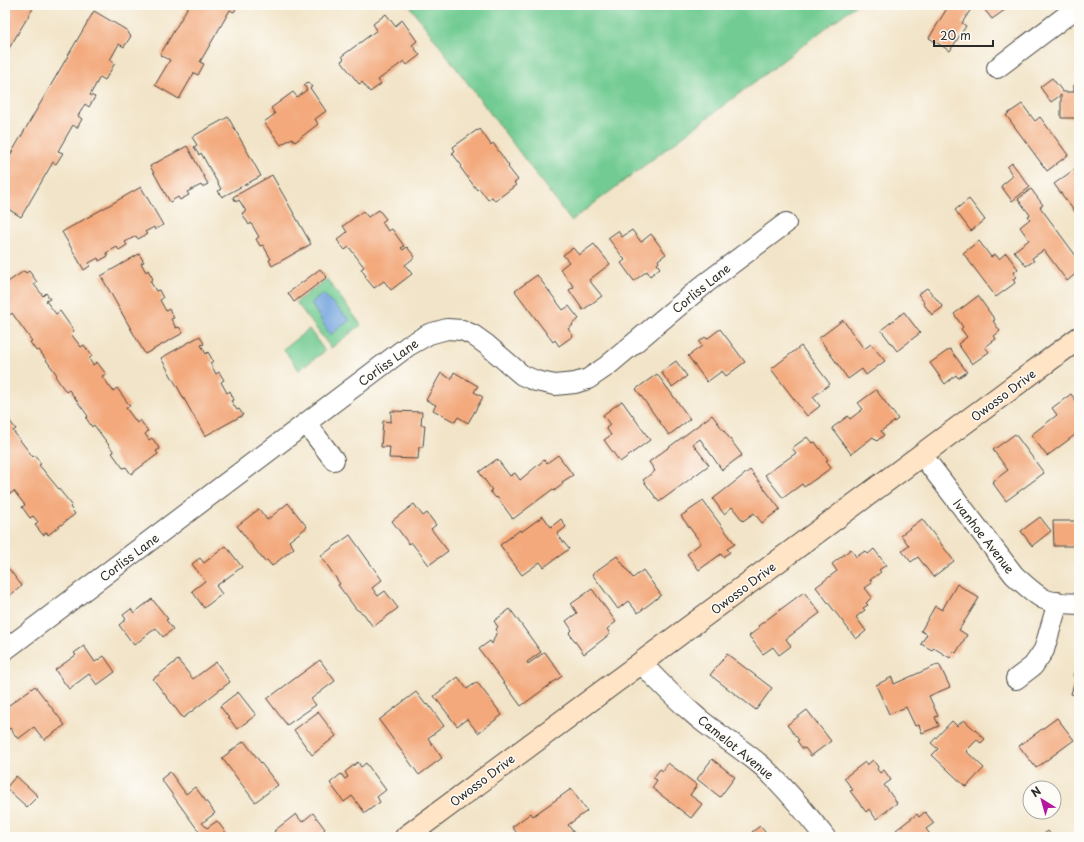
<svg xmlns="http://www.w3.org/2000/svg" width="1084" height="842" font-family="'Playpen Sans',sans-serif">
<style>
.green{fill:#71cb92;stroke:#4e7b5e}
.water{fill:#74a5df;stroke:#506885}
.building{fill:#f3a97c}
.lines{fill:none;stroke-linecap:round;stroke-linejoin:round}
.street-casing{stroke:#494743;stroke-width:22}
.secondary-casing{stroke:#494743;stroke-width:24}
.street{stroke:#fff;stroke-width:20}
.secondary{stroke:#ffe4c6;stroke-width:22}
.labels{text-anchor:middle;dominant-baseline:central;stroke-width:3;stroke-linejoin:round;paint-order:stroke}
.street-label{font-size:12px;fill:#2b2b2b;stroke:#fdfcf7}
</style>
<rect width="100%" height="100%" fill="#fdfcf7"/>
<filter id="ink" filterUnits="userSpaceOnUse"><feTurbulence type="fractalNoise" baseFrequency=".025" numOctaves="2"/><feDisplacementMap in="SourceGraphic" scale="8" xChannelSelector="R" yChannelSelector="G"/><feConvolveMatrix kernelMatrix="1 2 1 2 8 2 1 2 1" color-interpolation-filters="sRGB"/></filter>
<filter id="wash" filterUnits="userSpaceOnUse"><feTurbulence type="fractalNoise" baseFrequency=".012" numOctaves="4" result="noise"/><feDisplacementMap in="SourceGraphic" scale="16" xChannelSelector="R" yChannelSelector="G"/><feGaussianBlur stdDeviation="0.9" result="paint"/><feColorMatrix in="noise" values="0 0 0 0 0 0 0 0 0 0 0 0 0 0 0 0 0 1.4 0 .05"/><feComposite in="paint" operator="in"/></filter>
<g filter="url(#wash)">
<rect width="100%" height="100%" fill="#f2e4c8"/>
<!-- green -->
<path class="green" d="M409,5H856L571,221Z
M327,279L361,325L331,348L296,302Z
M309,329L325,351L299,370L283,349Z"/>
<!-- water -->
<path class="water" d="M323,294L350,320L330,335L311,303Z"/>
<g id="blocks">
<!-- building -->
<path class="building" d="M5,5H35L5,55Z
M189,5H238L234,12L230,10L200,62L204,64L198,75L194,73L179,99L155,85L170,60L160,55Z
M949,5H964L971,9L962,23L966,26L950,51L929,38Z
M981,5H1012L992,19Z
M94,11L128,31L127,33L131,36L124,47L119,44L110,60L115,63L105,80L100,77L90,95L95,97L89,107L85,104L78,116L82,119L77,128L73,125L58,151L63,153L56,164L53,162L21,217L5,207V184L9,177L5,174V164Z
M386,14L395,26L402,20L417,41L412,45L420,55L407,65L404,61L378,80L381,84L370,92L362,82L359,84L341,61L344,59L342,56L377,30L373,24Z
M1052,78L1063,92H1074V85H1079V118H1061V95L1051,102L1040,87Z
M308,82L312,87L310,88L326,111L315,119L318,124L295,142L292,138L281,145L264,122L275,114L271,108L293,92L297,97L307,90L304,85Z
M1022,104L1035,121L1040,117L1068,155L1047,171L1006,115Z
M228,117L261,176L222,197L218,191L221,189L201,153L199,155L194,147L197,145L192,137Z
M480,129L491,145L493,143L509,166L508,167L518,180L514,183L516,185L495,201L492,197L488,200L479,188L477,190L460,167L462,166L452,153L455,151L453,147L477,130L478,131Z
M187,146L208,184L202,187L201,185L187,192L189,195L180,200L178,197L170,202L150,166Z
M1012,163L1030,187L1012,201L1001,186L1013,176L1007,167Z
M1079,166V209L1075,212L1054,184Z
M272,175L311,244L272,266L269,260L271,259L263,245L260,246L256,239L259,237L251,223L249,225L242,213L246,211L239,200L236,202L233,197Z
M141,187L163,225L155,230L154,227L145,232L147,234L138,239L136,236L125,242L127,245L119,250L117,247L106,253L108,256L99,261L98,258L89,263L90,266L84,270L62,232Z
M1031,189L1043,205L1040,207L1079,260V271L1067,281L1044,250L1032,258L1034,261L1026,266L1014,251L1029,240L1020,227L1030,219L1028,216L1030,215L1018,199Z
M969,199L985,220L971,231L955,210Z
M379,210L386,219L382,222L388,231L392,229L404,246L401,248L403,250L407,247L415,257L405,265L412,274L391,290L384,281L374,288L365,277L366,276L361,269L364,267L349,247L345,250L337,240L347,232L343,226L363,211L368,217Z
M632,230L641,242L651,234L666,254L658,260L659,262L657,264L660,268L650,276L647,271L634,281L621,263L625,260L608,238L618,231L622,237Z
M979,241L991,257L995,254L999,259L1006,253L1018,269L1013,273L1016,277L1013,279L1015,283L996,297L963,253Z
M594,244L610,264L589,280L602,296L583,310L569,290L574,287L560,269L569,262L563,255L573,248L579,255Z
M139,254L144,262L141,263L146,272L148,270L153,279L150,281L156,291L159,290L163,298L160,300L166,311L169,309L174,318L171,319L176,328L179,327L183,333L145,354L101,276Z
M320,269L327,277L294,302L288,293Z
M24,271L26,273L29,271L37,282L34,284L43,296L46,293L50,299L46,301L56,314L60,311L74,331L71,334L81,347L84,345L92,356L89,359L93,365L97,362L106,374L102,376L113,391L117,388L130,406L126,408L137,423L140,420L148,431L145,434L149,440L152,438L160,449L156,451L158,454L131,474L126,467L123,468L112,453L114,452L94,425L92,427L86,418L88,416L69,390L66,392L55,376L57,375L39,350L36,351L30,342L32,341L12,313L10,315L5,309V284Z
M537,275L563,310L569,306L579,319L572,324L573,325L568,329L573,336L559,346L555,340L553,342L515,291Z
M927,288L943,307L932,315L923,303L924,302L918,294Z
M978,296L995,320L993,321L1000,331L994,336L996,339L985,347L989,352L972,364L958,344L967,337L961,329L963,327L954,314Z
M904,312L920,333L897,351L881,330Z
M843,320L864,349L871,344L885,361L866,375L862,369L848,379L819,338Z
M720,329L745,362L726,376L722,371L707,382L688,356L702,346L699,342L705,337L707,339Z
M200,336L204,344L201,345L206,354L208,352L213,361L210,363L216,374L219,372L224,380L221,382L227,393L230,391L234,400L231,401L237,410L239,409L243,415L205,436L161,358Z
M801,346L830,384L813,397L820,406L807,416L771,369Z
M950,349L967,372L958,378L956,375L945,384L930,363Z
M676,361L687,376L672,387L661,372Z
M454,372L478,386L474,392L483,397L468,423L458,417L455,422L433,410L436,405L426,400L441,373L451,379Z
M657,374L690,419L669,435L636,389Z
M876,390L898,419L881,431L884,435L877,441L873,437L851,454L832,428L848,416L850,419L863,409L858,403Z
M1071,394L1079,405V432L1047,456L1031,435L1057,415L1052,408Z
M622,401L650,440L620,462L604,440L611,435L606,428L610,425L603,415Z
M391,411L422,412L421,425H425L423,447H419L418,459L389,458L390,447H381L383,421L391,422Z
M5,415L16,429L13,431L33,457L35,455L41,464L39,465L72,505L70,507L75,514L48,535L47,532L43,535L35,525L38,522L33,516L30,518L22,507L25,505L14,491L10,494L5,486Z
M712,415L742,455L722,470L700,439L693,444L709,465L659,502L643,480L655,471L649,462Z
M1015,434L1044,473L1006,501L992,482L1008,470L993,450Z
M807,437L812,443L815,442L828,460L826,461L831,468L804,487L802,484L783,498L765,475L796,453L792,448Z
M558,455L573,475L562,482L563,484L554,491L553,489L513,519L497,497L496,498L490,491L492,490L479,472L497,459L510,476L515,473L520,480L544,460L547,463Z
M750,470L780,509L762,523L754,513L743,521L732,507L724,514L713,499Z
M703,501L735,544L727,549L730,552L723,557L721,554L699,570L687,554L701,543L681,516Z
M288,503L307,527L289,541L294,548L272,566L267,560L265,562L237,526L259,509L267,520Z
M414,504L423,516L427,513L436,525L431,529L448,551L429,565L411,542L409,544L392,521Z
M543,516L551,527L561,519L566,527L557,534L569,549L544,567L540,562L522,575L500,545L520,530L521,532Z
M1040,517L1051,531L1032,546L1021,531Z
M922,519L954,561L933,577L918,557L911,562L902,551L909,546L901,535Z
M1053,521H1079V546H1054Z
M350,535L382,580L372,588L378,596L385,591L398,608L373,627L364,614L356,609L338,585L340,584L321,556Z
M226,546L242,567L216,586L222,594L204,608L192,591L205,581L192,564L200,558L204,563Z
M851,549L856,557L865,551L868,554L874,549L886,565L879,570L881,572L870,580L872,583L865,588L872,597L866,603L868,605L863,608L865,610L856,617L866,631L856,639L816,587L837,571L832,564Z
M617,556L633,578L643,570L661,595L638,613L628,601L618,609L592,574Z
M5,564L22,586L5,599Z
M957,584L979,598L959,630L967,635L956,653L954,651L950,658L934,648L932,650L921,644L927,634L921,631L935,606L942,610Z
M592,589L616,622L607,629L610,634L584,654L569,633L572,630L566,621L577,613L571,604Z
M804,592L820,613L786,639L791,646L779,655L773,647L763,654L749,636L759,628L758,626Z
M152,599L168,619L166,620L173,629L163,637L156,628L134,645L119,625L126,619L123,615L131,609L134,613Z
M510,609L541,652L527,662L528,664L545,652L562,676L521,706L479,649L490,641L492,644L497,631L496,629L498,627L494,621Z
M84,646L95,662L104,656L115,672L97,685L89,674L69,689L55,670L76,655L74,653Z
M727,654L772,688L756,710L710,675Z
M1079,656V696L1071,694L1076,677L1073,676Z
M178,660L193,679L216,662L230,682L183,718L153,679Z
M320,660L335,681L311,699L316,705L287,725L267,699Z
M939,664L950,687L929,696L938,716L935,717L939,726L922,733L919,725L915,726L906,707L889,714L876,685L892,677L894,684Z
M458,677L467,689L477,682L502,715L478,733L467,719L457,726L434,696Z
M35,686L65,725L44,740L34,727L18,739L10,728L5,732V708Z
M238,692L256,715L237,729L220,706Z
M416,692L426,705L428,704L444,726L428,738L442,758L419,775L379,720Z
M807,710L831,741L811,756L805,748L803,749L797,741L799,740L787,725Z
M318,712L336,736L312,755L294,730Z
M1057,718L1074,740L1036,768L1019,746Z
M964,720L985,739L981,743L977,740L966,751L984,768L966,787L932,755L938,749L931,743L952,721L957,726Z
M244,741L278,785L255,802L222,758Z
M712,759L735,777L720,797L697,779Z
M873,760L878,767L877,769L880,773L884,770L891,780L884,785L897,803L876,819L869,809L866,812L850,791L853,790L844,778L865,762L867,765Z
M358,762L361,767L366,763L386,790L377,797L380,802L365,813L352,796L344,802L330,783L341,774L345,779L348,777L345,772Z
M668,763L697,785L690,795L702,804L691,818L652,788L657,780L653,778L660,769L663,771Z
M170,772L186,794L195,787L215,813L202,823L207,828L217,821L227,834L223,837H196L200,833L161,779Z
M16,776L38,796L27,807L6,788Z
M571,789L587,811L568,825L577,837H520L512,827L531,813L533,816Z
M925,812L934,823L926,829L932,837H901L896,830L917,814L919,817Z
M313,813L325,829L318,835L319,837H272L277,834L274,831L296,814L302,822Z
M760,826L769,837H750L754,834L752,832Z
M1048,831L1053,837H1040Z"/>
</g>
</g>
<g filter="url(#ink)">
<use href="#blocks" fill-opacity="0" stroke="#494743" stroke-width="1"/>
<g class="lines">
<defs>
<path id="street" d="M997,68L1079,6
M306,423L334,460
M922,455L1014,575C1023,583 1033,593 1044,599C1054,604 1068,603 1079,604
M5,650L408,346L429,334L447,329L462,330L473,335L487,345L522,375L536,381L555,385L575,383L588,379L607,366L706,283L786,223
M641,663C659,682 678,701 698,718C719,735 742,749 762,766C786,788 805,812 825,837
M1016,679L1033,666L1044,650L1058,602"/>
<path id="secondary" d="M406,837L1079,338"/>
</defs>
<!-- street casing -->
<use href="#street" class="street-casing"/>
<!-- secondary casing -->
<use href="#secondary" class="secondary-casing"/>
<!-- street -->
<use href="#street" class="street"/>
<!-- secondary -->
<use href="#secondary" class="secondary"/>
</g>
</g>
<g class="labels">
<!-- street labels -->
<g class="street-label">
<text transform="translate(701 288) rotate(-39)">Corliss Lane</text>
<text transform="translate(388 362) rotate(-36)">Corliss Lane</text>
<text transform="translate(1003 395) rotate(-37)">Owosso Drive</text>
<text transform="translate(984 536) rotate(52)">Ivanhoe Avenue</text>
<text transform="translate(129 557) rotate(-37)">Corliss Lane</text>
<text transform="translate(743 588) rotate(-37)">Owosso Drive</text>
<text transform="translate(736 747) rotate(39)">Camelot Avenue</text>
<text transform="translate(482 780) rotate(-37)">Owosso Drive</text>
</g>
</g>
<!-- margin -->
<rect width="1084" height="842" fill="none" stroke="#fdfcf7" stroke-width="20"/>
<!-- north arrow -->
<g transform="translate(1042 800) rotate(323)"><circle r="19" fill="#fdfcf7" stroke="#a9a8a5"/>
<path d="M0-3L7 15L0 10L-7 15Z" fill="#b5179e"/>
<text y="-6" font-size="11" font-weight="bold" text-anchor="middle" fill="#2b2b2b">N</text>
</g>
<!-- scale -->
<path d="M934 40v6h59v-6" fill="none" stroke="#2b2b2b" stroke-width="2"/>
<text x="940" y="40" font-size="12" fill="#2b2b2b" stroke="#fdfcf7" stroke-width="3" paint-order="stroke">20 m</text>
</svg>
